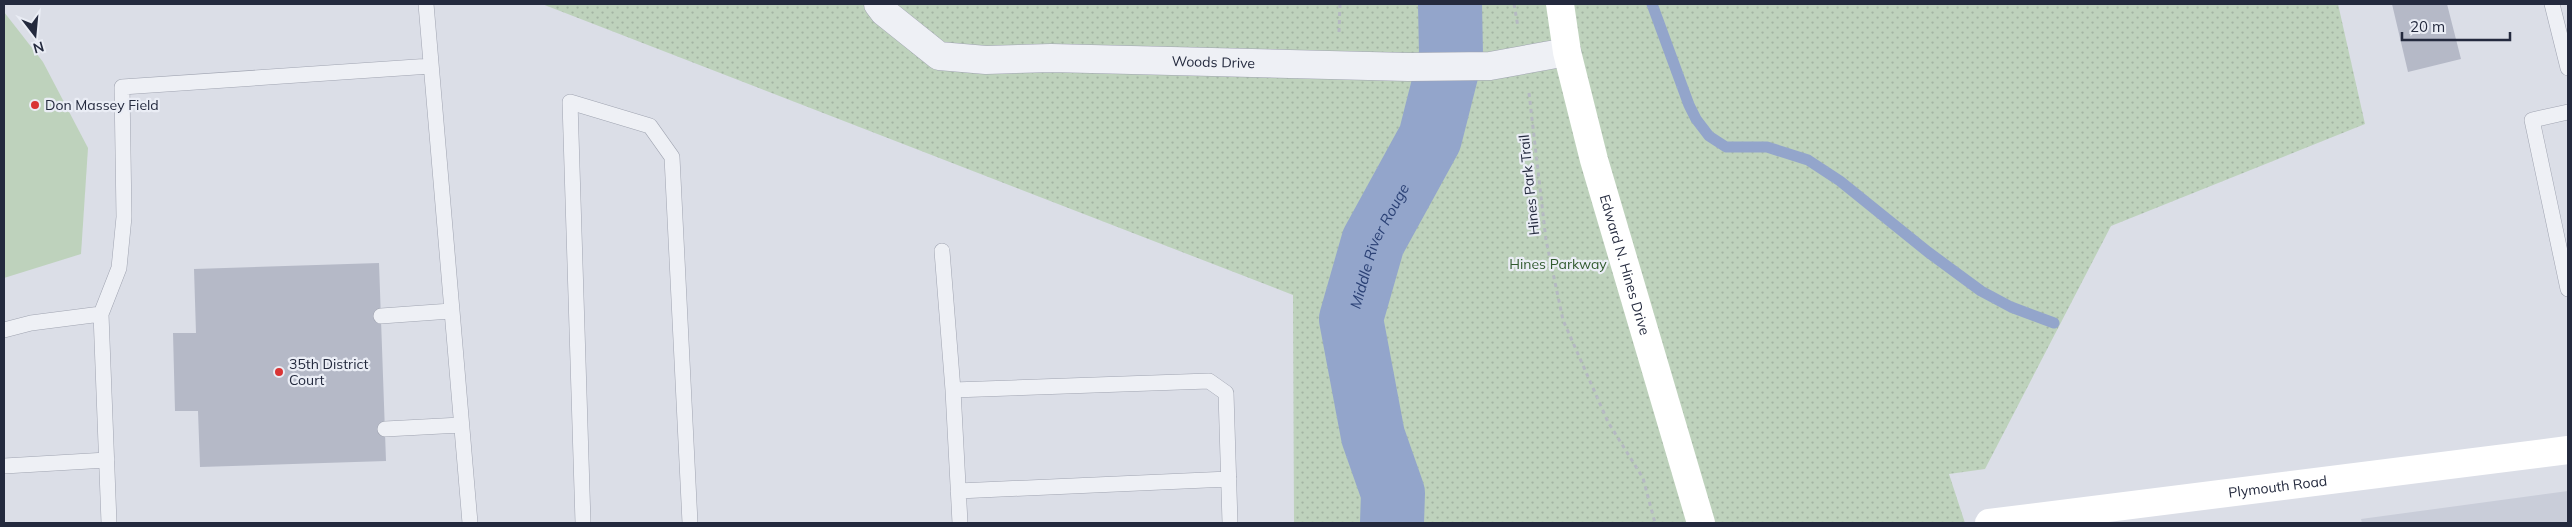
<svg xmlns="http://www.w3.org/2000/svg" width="2572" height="527" font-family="Mulish,sans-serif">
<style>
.built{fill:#c9cdd9}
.park{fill:url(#park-dots)}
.pitch{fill:#bed2bc}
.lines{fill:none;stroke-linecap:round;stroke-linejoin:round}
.stream{stroke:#93a5cb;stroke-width:11}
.river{stroke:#93a5cb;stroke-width:64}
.building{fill:#b5b9c7}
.lane-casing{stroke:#a0a4b1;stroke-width:16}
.street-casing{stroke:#a0a4b1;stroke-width:29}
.path{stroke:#b5b9c2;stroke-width:3;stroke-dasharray:4 4;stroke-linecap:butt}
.lane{stroke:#eef0f5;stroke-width:15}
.street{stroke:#eef0f5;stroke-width:28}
.secondary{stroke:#fff;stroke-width:28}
.poi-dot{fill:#d93434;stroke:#eaedf5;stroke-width:2}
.labels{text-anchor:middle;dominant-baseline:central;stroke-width:4.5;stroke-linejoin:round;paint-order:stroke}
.street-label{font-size:14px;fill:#242a3e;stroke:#eaedf5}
.poi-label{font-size:14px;fill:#242a3e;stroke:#eaedf5;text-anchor:start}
.park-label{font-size:14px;fill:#325b30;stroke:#eaedf5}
.water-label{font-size:15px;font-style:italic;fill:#2b4175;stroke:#eaedf5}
</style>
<defs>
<pattern id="park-dots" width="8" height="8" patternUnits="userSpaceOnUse" patternTransform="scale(1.25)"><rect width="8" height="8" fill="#bed2bc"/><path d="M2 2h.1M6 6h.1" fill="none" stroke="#a3b4a3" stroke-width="1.8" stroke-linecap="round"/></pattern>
</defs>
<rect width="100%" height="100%" fill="#dbdee7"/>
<!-- built -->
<path class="built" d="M2568,491V523H2362L2361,519Z"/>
<!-- park -->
<path class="park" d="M542,4H2338L2365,124L2111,226L1985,469L1949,474L1965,523H1294L1293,295Z"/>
<!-- pitch -->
<path class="pitch" d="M4,12L43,62L88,148L81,254L4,278Z"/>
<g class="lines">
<!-- stream -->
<path class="stream" d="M1652,4L1689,105L1696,119L1709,136L1726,147H1767L1808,160L1840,181L1928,252L1981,291L2011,307L2054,323"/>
<!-- river -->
<path class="river" id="s1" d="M1392,523L1393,493L1373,436L1351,319L1373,242L1430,138L1451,55L1450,4"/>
</g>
<!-- building -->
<path class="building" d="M2392,4H2447L2461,59L2408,72Z
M379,263L386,461L200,467L198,411H175L173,333H196L194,269Z"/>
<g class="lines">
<defs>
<path id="lane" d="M426,4L470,523
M2552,4L2568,68
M2568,112L2532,120L2568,289
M942,251L953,390
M381,316L451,311
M4,330L31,323L101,314
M385,429L461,425
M4,466L107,460
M958,491L1229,479
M109,523L101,314L119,268L124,217L122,87L431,66
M583,523L570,102L650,126L672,157L690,523
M960,523L953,390L1209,381L1226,393L1230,523"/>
<g id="street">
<path id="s2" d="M878,4L884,12L939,56L986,60L1051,58L1408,67L1490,66L1567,52"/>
</g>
</defs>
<!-- lane casing -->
<use href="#lane" class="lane-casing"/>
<!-- street casing -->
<use href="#street" class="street-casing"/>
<!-- path -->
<path class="path" d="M1514,4L1518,27
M1339,32L1340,4
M1529,93L1546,240L1563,320L1608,422L1643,478L1655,523"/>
<!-- lane -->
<use href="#lane" class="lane"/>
<!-- street -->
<use href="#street" class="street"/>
<!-- secondary -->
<g class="secondary">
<path id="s3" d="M1560,4L1567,52L1594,160L1701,523"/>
<path id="s4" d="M1989,523L2568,450"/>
</g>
</g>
<!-- markers -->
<g class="poi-dot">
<circle cx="35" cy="105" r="5"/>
<circle cx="279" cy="372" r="5"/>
</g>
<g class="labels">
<!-- street labels -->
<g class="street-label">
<text stroke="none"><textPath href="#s2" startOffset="355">Woods Drive</textPath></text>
<text transform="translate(1529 185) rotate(-96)">Hines Park Trail</text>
<text stroke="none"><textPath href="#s3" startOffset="269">Edward N. Hines Drive</textPath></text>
<text stroke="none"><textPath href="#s4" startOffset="291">Plymouth Road</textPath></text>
</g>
<!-- poi labels -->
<g class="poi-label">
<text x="45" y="105">Don Massey Field</text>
<text x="289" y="364">35th District<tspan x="289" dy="16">Court</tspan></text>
</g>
<!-- park labels -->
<g class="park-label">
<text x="1558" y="264">Hines Parkway</text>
</g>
<!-- water labels -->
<g class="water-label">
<text stroke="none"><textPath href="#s1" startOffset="288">Middle River Rouge</textPath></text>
</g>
</g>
<!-- border -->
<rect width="2572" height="527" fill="none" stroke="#242a3e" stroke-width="10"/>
<!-- north arrow -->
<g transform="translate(35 35) rotate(164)" stroke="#eaedf5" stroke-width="4" paint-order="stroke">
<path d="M0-4L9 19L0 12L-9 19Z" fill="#242a3e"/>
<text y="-8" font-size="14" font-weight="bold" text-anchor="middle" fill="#242a3e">N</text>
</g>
<!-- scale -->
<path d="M2402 32v8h108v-8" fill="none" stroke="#242a3e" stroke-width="2.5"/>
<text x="2410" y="32" font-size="15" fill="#242a3e" stroke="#eaedf5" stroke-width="4" paint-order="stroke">20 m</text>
</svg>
